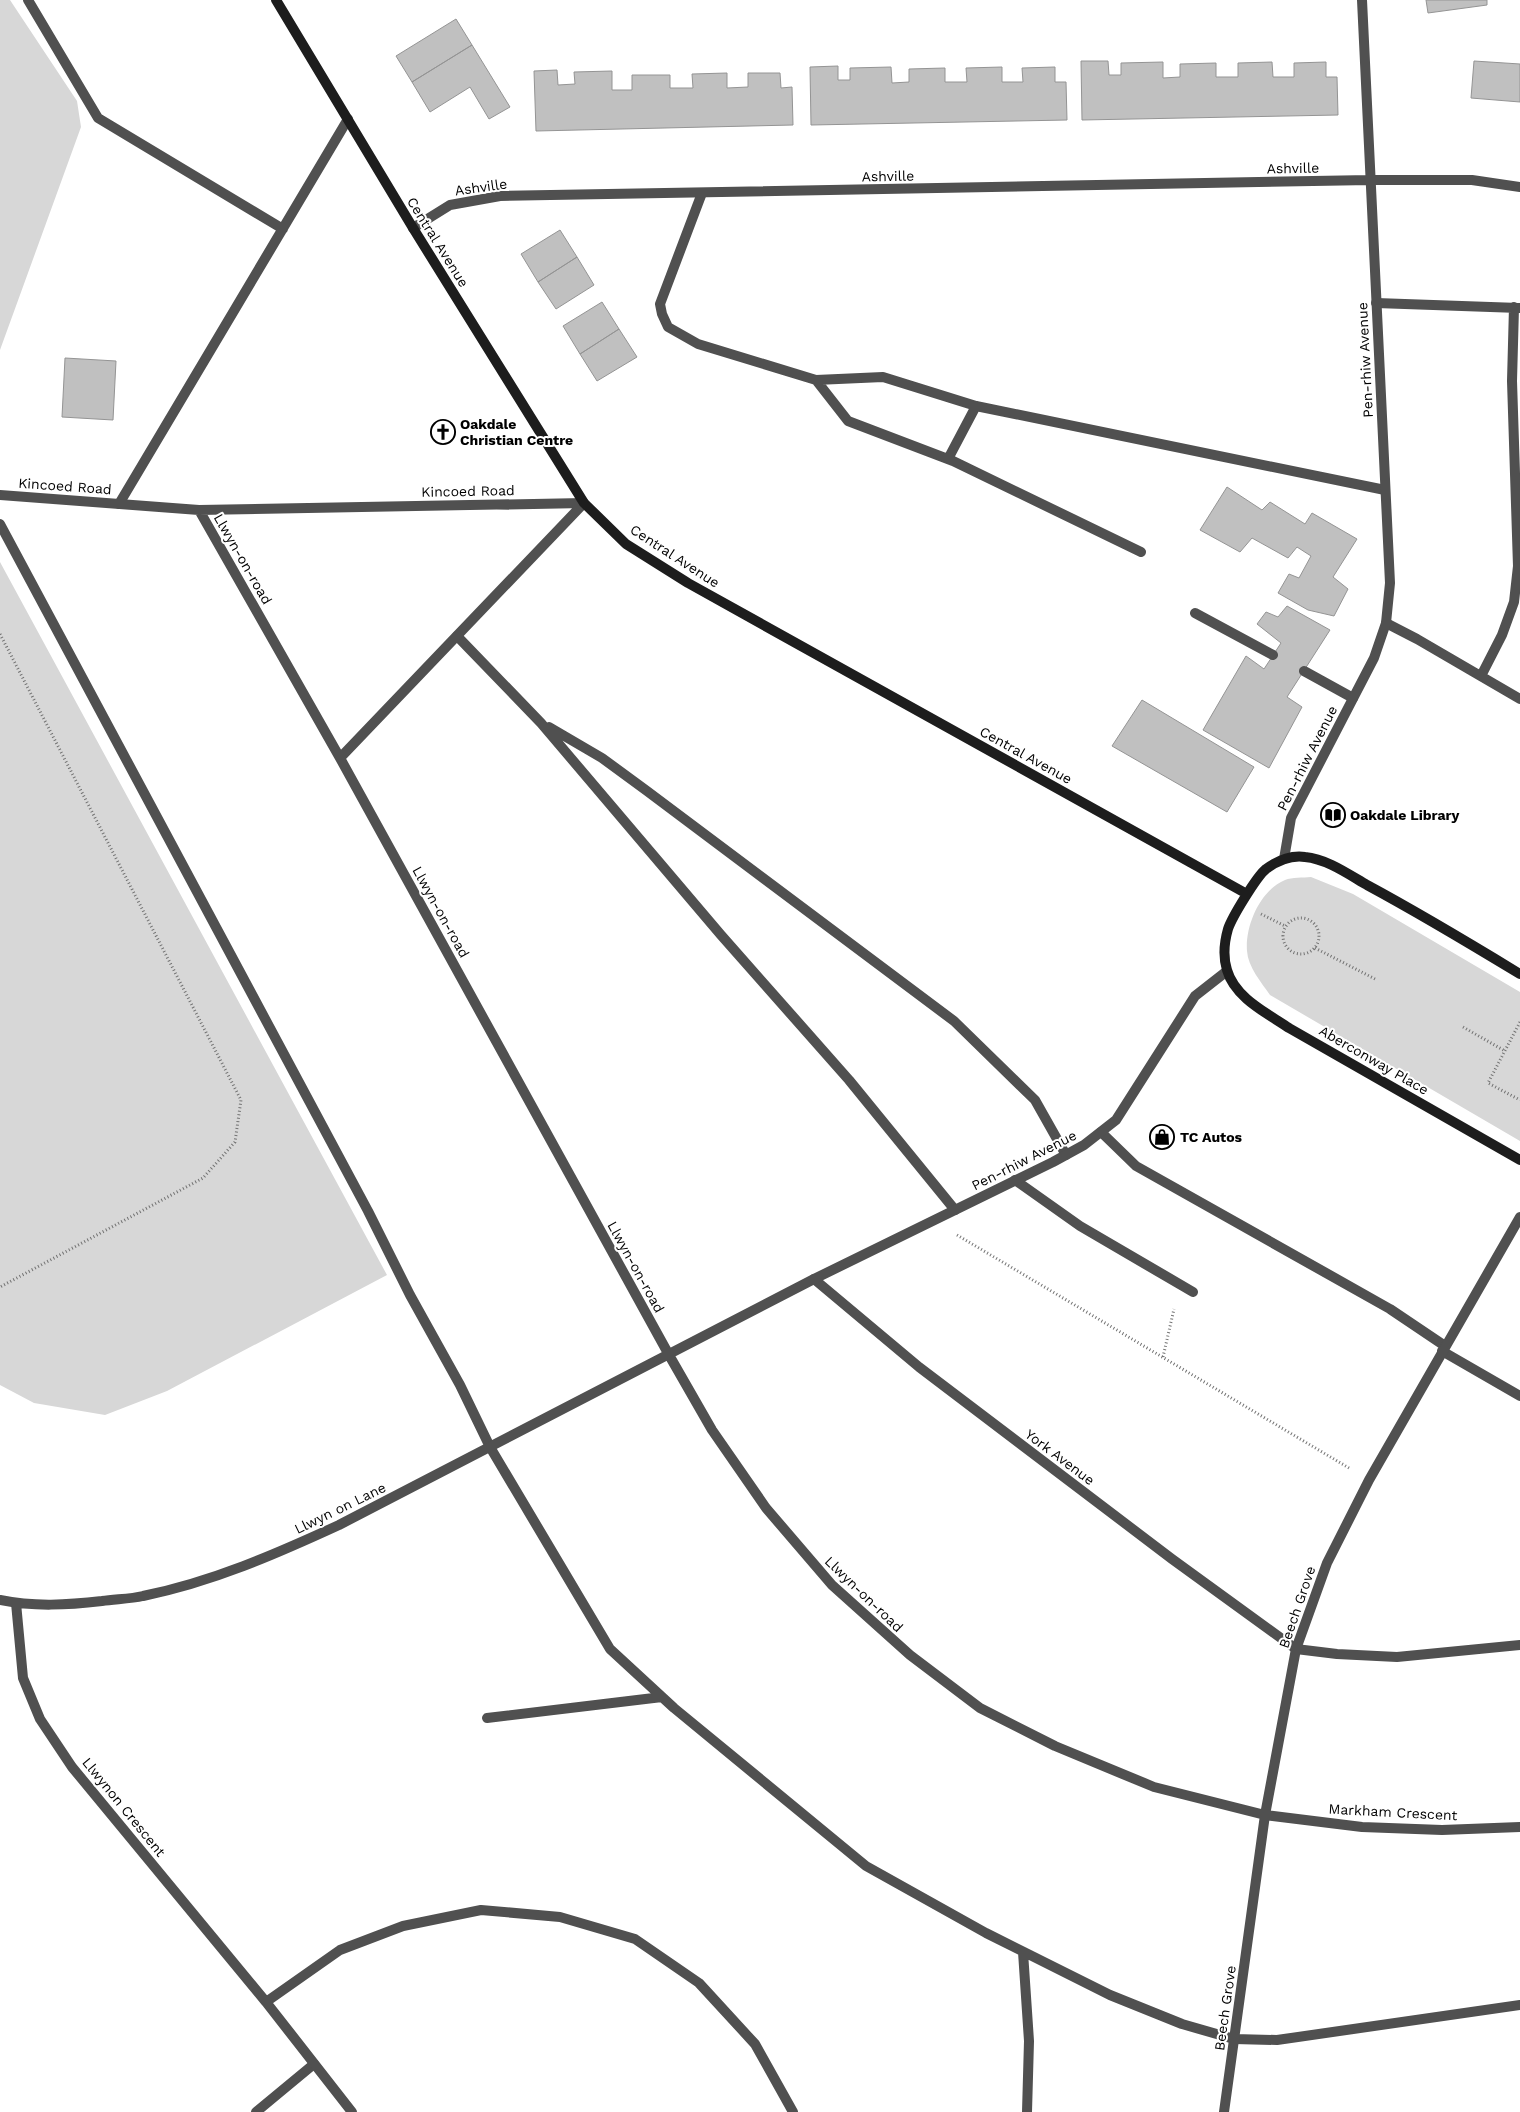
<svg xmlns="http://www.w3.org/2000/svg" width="1520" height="2112" font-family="'Work Sans',sans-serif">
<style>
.green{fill:#d7d7d7}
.building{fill:#c0c0c0;stroke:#949494}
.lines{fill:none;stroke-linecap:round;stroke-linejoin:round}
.path{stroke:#727272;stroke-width:3;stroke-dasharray:1 2.5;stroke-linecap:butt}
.lane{stroke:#505050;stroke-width:10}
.street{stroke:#505050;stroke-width:10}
.secondary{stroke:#1d1d1d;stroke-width:10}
.labels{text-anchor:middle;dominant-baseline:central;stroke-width:4;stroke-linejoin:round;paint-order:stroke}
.street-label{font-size:14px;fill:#000;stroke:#fff}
.poi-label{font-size:14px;font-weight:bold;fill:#000;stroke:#fff;text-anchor:start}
</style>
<rect width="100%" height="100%" fill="#fff"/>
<!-- green -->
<path class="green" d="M0,0H10L77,101L81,127L0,350Z
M0,562L387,1275L167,1391L105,1415L34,1403L0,1385Z
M1311,877L1353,894L1520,992V1141L1270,995C1261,982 1248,967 1247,951C1245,926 1260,890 1285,880C1292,877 1303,878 1311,877Z"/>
<!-- building -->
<path class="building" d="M1426,0H1487V5L1428,13Z
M456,19L472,45L412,82L396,56Z
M472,45L510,107L489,119L470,87L430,112L412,82Z
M1081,61H1108L1109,75H1121V63L1163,62V78L1180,77V64L1216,63V77H1238V63L1272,62L1273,77H1294V63L1326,62V77H1337L1338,115L1082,120Z
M1474,61L1520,64V102L1471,98Z
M838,66V80H850V68L891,67L892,83L909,82V69L945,68V82H967L966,68L1002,67V82H1023L1022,68L1055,67V82H1066L1067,120L811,125L810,67Z
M557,70L558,85L575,84L574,72L612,71V90H632V75H670V88H693L692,74L727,73V88L748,87V73H780L781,88L792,87L793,125L536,131L534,71Z
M560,230L577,257L538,282L521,254Z
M577,257L594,285L556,309L538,282Z
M602,302L619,329L580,354L563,326Z
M619,329L637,357L597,381L580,354Z
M65,358L116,361L113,420L62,417Z
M1227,487L1262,510L1270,502L1305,524L1312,513L1357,539L1333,577L1348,589L1334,616L1308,610L1278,593L1289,574L1299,578L1311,556L1297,547L1288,558L1252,538L1240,552L1200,530Z
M1287,606L1330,630L1287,697L1302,707L1269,768L1203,730L1246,656L1264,669L1281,643L1257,624L1266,612L1278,617Z
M1142,700L1254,767L1227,812L1112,746Z"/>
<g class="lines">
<!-- path -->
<path class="path" d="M0,634L241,1100L235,1142L203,1178L0,1287
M1261,914L1285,926
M1283 936a18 18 0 1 1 36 0a18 18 0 1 1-36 0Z
M1315,948L1377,980
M1520,1022L1488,1083L1520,1100
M1463,1027L1505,1051
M957,1235L1349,1468
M1163,1357L1174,1309"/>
<!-- lane -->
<path class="lane" d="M28,0L98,118L283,229
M702,193L660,304L662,314L668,327L698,344L816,380L883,377L976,406L1385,490
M1376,303L1519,308
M816,380L848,421L953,461L1141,552
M948,459L976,406
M119,504L348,119
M0,524L368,1211L410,1295L460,1385L490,1447L610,1649L674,1708L866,1866L986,1933L1110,1995L1182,2024L1234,2039L1277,2040L1520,2005
M1195,613L1273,655
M1386,623L1417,639L1520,699
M457,636L541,723L721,935L849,1080L955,1210
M1304,671L1353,698
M1481,676L1502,635L1514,602L1518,566L1512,381L1514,307
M549,727L602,758L647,791L954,1021L1035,1100L1066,1155
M1101,1132L1136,1166L1390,1309L1445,1346
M1015,1180L1080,1226L1193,1292
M814,1279L919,1367L1172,1559L1296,1649L1337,1654L1397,1657L1520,1645
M1442,1351L1520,1396
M487,1718L662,1697
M1023,1952L1029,2041L1027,2112
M256,2112L314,2064"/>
<!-- street -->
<path class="street" d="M413,228L450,205L500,196L1370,180H1472L1520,187
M0,495L199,510L584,503L340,758
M199,510L340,758L669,1355L712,1430L766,1508L832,1585L910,1655L980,1708L1055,1746L1154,1787L1265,1815L1362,1827L1442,1830L1520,1827
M1284,859L1291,818L1374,658L1386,623L1390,583L1362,0
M0,1600C34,1607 68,1605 102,1601C115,1599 130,1599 143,1596C212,1582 276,1554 339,1525L814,1279L1053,1162L1084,1145L1116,1120L1195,996L1227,971
M16,1603L23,1678L40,1719L72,1767L266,2002L352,2112
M266,2002L340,1950L403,1926L481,1910L560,1917L635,1939L699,1983L755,2044L793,2112
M1224,2112L1265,1815L1296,1649L1327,1563L1369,1480L1520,1217"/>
<!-- secondary -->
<path class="secondary" d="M276,0L413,228L584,503L626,544L688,583L1247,894
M1520,974C1469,943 1419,913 1367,885C1348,874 1327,859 1305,857C1291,855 1277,861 1266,869C1257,876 1232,917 1228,929C1224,943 1223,957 1227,970C1235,998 1267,1013 1289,1028L1520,1160"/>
</g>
<!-- icons -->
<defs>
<symbol id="church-ring" viewBox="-11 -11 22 22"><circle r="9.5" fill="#fff" stroke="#000" stroke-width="1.5"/><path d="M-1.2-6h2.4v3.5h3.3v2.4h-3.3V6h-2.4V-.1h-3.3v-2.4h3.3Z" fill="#000"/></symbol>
<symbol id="library-ring" viewBox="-11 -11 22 22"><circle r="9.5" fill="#fff" stroke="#000" stroke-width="1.5"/><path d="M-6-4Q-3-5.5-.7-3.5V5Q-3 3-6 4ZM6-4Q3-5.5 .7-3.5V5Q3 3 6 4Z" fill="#000"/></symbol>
<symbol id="shop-ring" viewBox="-11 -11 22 22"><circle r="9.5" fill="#fff" stroke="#000" stroke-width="1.5"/><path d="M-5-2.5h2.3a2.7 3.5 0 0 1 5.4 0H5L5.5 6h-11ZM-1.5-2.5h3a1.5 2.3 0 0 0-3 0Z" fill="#000"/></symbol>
</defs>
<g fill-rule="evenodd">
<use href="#church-ring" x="429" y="418" width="28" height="28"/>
<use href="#library-ring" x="1319" y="801" width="28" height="28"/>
<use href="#shop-ring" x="1148" y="1123" width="28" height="28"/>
</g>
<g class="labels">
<!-- street labels -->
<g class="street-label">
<text transform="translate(1293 168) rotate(-1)">Ashville</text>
<text transform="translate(888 176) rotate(-1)">Ashville</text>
<text transform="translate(481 187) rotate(-8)">Ashville</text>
<text transform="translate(438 242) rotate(58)">Central Avenue</text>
<text transform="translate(1365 360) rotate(-93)">Pen-rhiw Avenue</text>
<text transform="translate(65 486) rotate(4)">Kincoed Road</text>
<text transform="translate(468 491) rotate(-1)">Kincoed Road</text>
<text transform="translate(675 556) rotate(33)">Central Avenue</text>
<text transform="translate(243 559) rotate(60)">Llwyn-on-road</text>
<text transform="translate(1026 755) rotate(29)">Central Avenue</text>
<text transform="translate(1307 758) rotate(-63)">Pen-rhiw Avenue</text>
<text transform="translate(441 912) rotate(61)">Llwyn-on-road</text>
<text transform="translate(1374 1060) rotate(30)">Aberconway Place</text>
<text transform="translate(1024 1160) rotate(-27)">Pen-rhiw Avenue</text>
<text transform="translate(636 1267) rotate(61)">Llwyn-on-road</text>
<text transform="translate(1060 1457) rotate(37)">York Avenue</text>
<text transform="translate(340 1508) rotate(-26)">Llwyn on Lane</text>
<text transform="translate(864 1594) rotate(44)">Llwyn-on-road</text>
<text transform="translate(1297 1607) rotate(-71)">Beech Grove</text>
<text transform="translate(124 1807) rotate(51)">Llwynon Crescent</text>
<text transform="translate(1393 1812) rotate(3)">Markham Crescent</text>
<text transform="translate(1225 2008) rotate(-82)">Beech Grove</text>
</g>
<!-- poi labels -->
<g class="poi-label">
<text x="460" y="424">Oakdale<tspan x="460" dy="16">Christian Centre</tspan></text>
<text x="1350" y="815">Oakdale Library</text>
<text x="1180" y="1137">TC Autos</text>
</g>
</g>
</svg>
